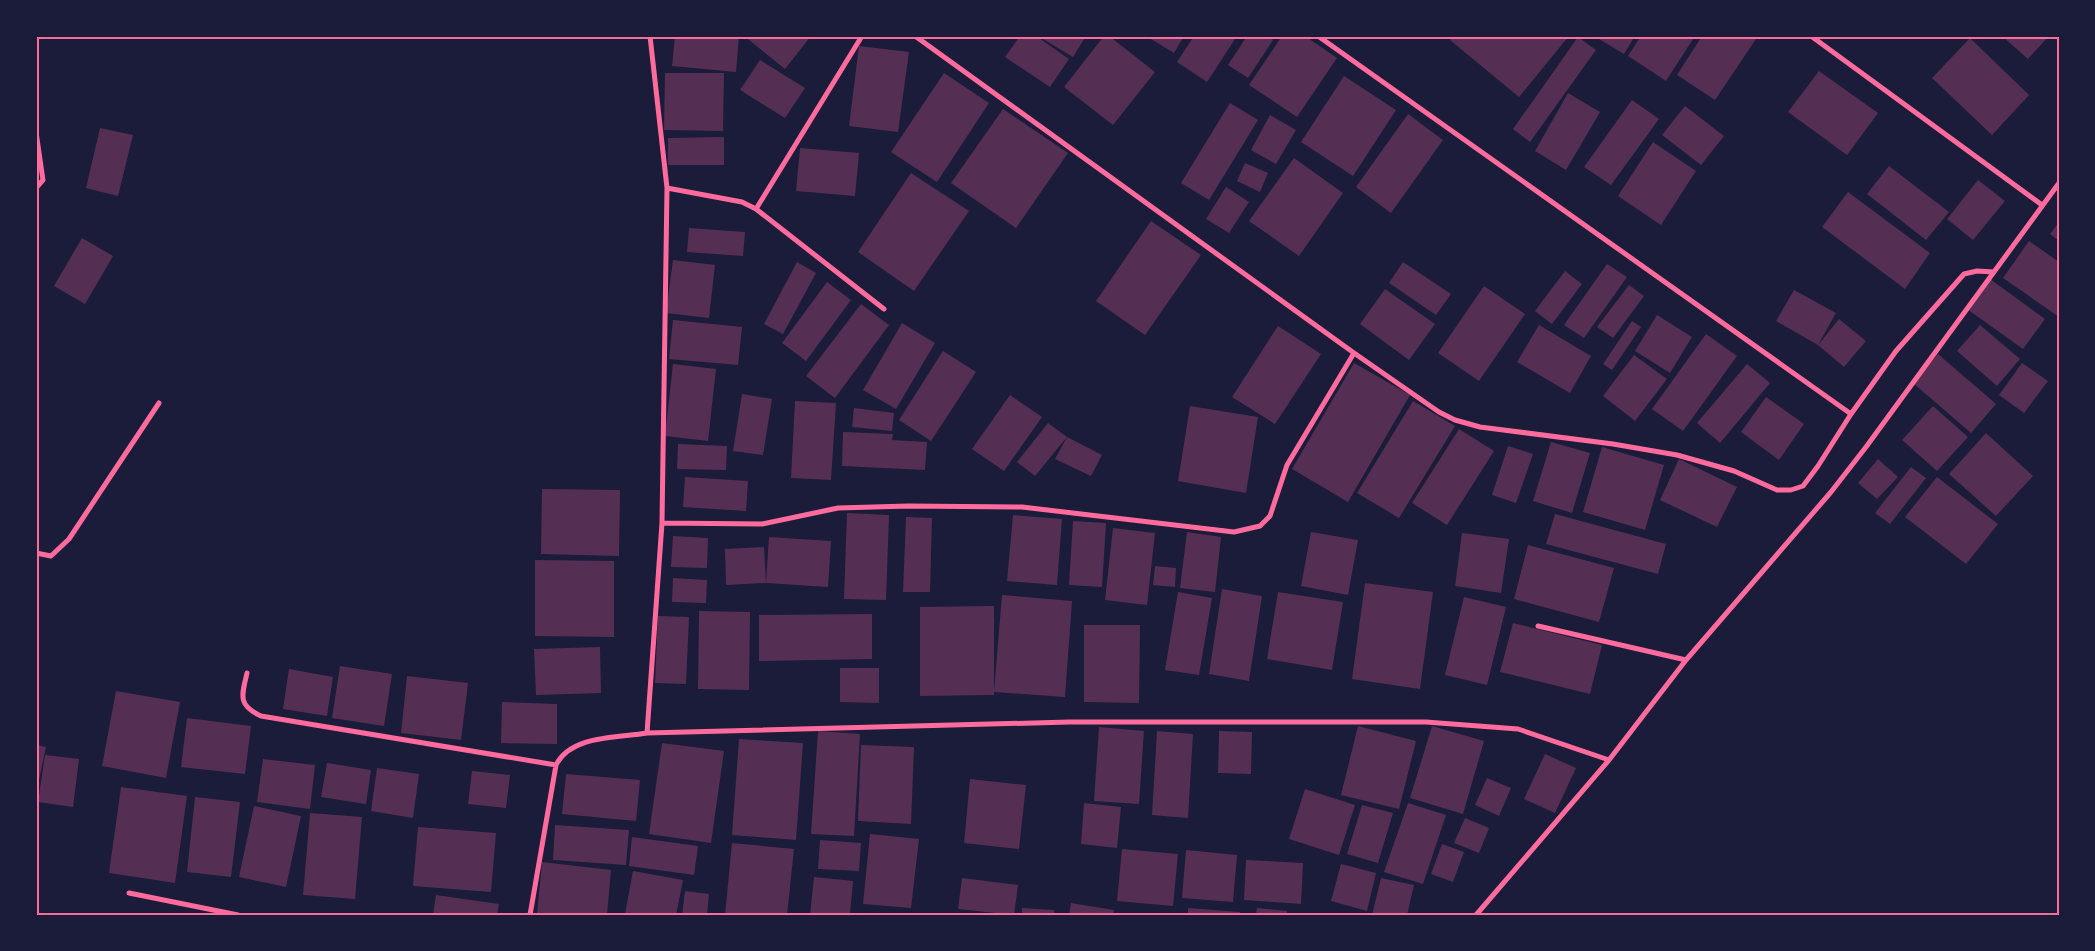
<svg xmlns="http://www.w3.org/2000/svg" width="2095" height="951" font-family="'Source Serif 4',serif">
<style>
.building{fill:#542f53}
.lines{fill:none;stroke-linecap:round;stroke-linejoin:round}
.minor{stroke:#ff6b9d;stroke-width:5}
.neatline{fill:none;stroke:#ff6b9d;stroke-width:2}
</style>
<rect width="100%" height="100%" fill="#1b1b3a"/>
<!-- building -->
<path class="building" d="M675,36H739L736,72L672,66Z
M744,36H811L785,69Z
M1020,36H1036L1069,59L1050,87L1005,57Z
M1038,36H1086L1073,57Z
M1104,36H1109L1155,72L1113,125L1064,87Z
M1146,36H1184L1174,53Z
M1194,36H1237L1207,82L1177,62Z
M1247,36H1267L1273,40L1248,78L1228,65Z
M1282,36H1305L1337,58L1297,117L1249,85Z
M1453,36H1569L1519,97L1450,40Z
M1594,36H1635L1624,54Z
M1641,36H1695L1666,81L1628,56Z
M1702,36H1758L1715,100L1677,75Z
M2002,36H2049L2028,59Z
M1578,37L1596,50L1530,142L1513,129Z
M1970,38L2029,95L1992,135L1932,78Z
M859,46L909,52L898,132L849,126Z
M760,60L805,88L785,118L740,90Z
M1819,71L1878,113L1847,155L1788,112Z
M665,73H724L723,131L664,130Z
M944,73L989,103L937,182L891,152Z
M1344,76L1396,110L1353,176L1301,142Z
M1568,93L1600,112L1566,170L1535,151Z
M1632,100L1659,119L1611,185L1584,167Z
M1230,103L1258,120L1209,200L1181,183Z
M1685,106L1724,136L1701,165L1662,135Z
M1003,109L1068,153L1016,228L951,183Z
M1408,114L1443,140L1391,213L1356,187Z
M1270,115L1296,130L1276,164L1251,150Z
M100,128L133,135L118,196L86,188Z
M724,137V165H668V138Z
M1653,142L1696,171L1661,225L1618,196Z
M800,148L859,153L855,196L796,191Z
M1294,158L1343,193L1299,256L1249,221Z
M1245,163L1268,173L1260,192L1237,181Z
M1889,166L1949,212L1926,240L1867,194Z
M911,173L969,211L914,291L858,252Z
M1978,180L2005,201L1973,240L1947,219Z
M1226,187L1249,202L1229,233L1206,219Z
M1848,192L1930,253L1905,289L1822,227Z
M1151,221L1201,255L1145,335L1096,301Z
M2059,222V241L2050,234Z
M689,228L745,232L743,256L687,252Z
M82,238L113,256L85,304L54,286Z
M2029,241L2059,262V317L2003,278Z
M673,260L715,265L709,318L666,313Z
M797,262L816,273L783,334L764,324Z
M1403,262L1451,294L1436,315L1389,283Z
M1607,264L1627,277L1584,338L1564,325Z
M1565,271L1582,284L1552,324L1535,311Z
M1990,279L2045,319L2023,349L1967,309Z
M827,282L851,300L806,361L782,343Z
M1629,285L1644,296L1613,338L1597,327Z
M1484,286L1525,314L1479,381L1438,353Z
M1385,289L1435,324L1409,360L1360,324Z
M1794,290L1836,313L1818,345L1776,321Z
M861,304L889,325L835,398L806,376Z
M1657,315L1692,337L1670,373L1635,351Z
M1839,319L1866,341L1844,367L1818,345Z
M673,320L742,327L738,365L669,359Z
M1632,321L1641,327L1612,370L1603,364Z
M902,323L935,343L896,409L863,390Z
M1539,325L1591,356L1570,393L1517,362Z
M1980,325L2020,359L1997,386L1957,351Z
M1278,326L1321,354L1275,424L1232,397Z
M1706,334L1737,356L1683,431L1652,409Z
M943,351L976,372L931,441L899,420Z
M1938,354L1996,404L1971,433L1913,383Z
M1634,355L1667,379L1635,421L1603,396Z
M1354,363L1410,395L1348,502L1292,469Z
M2022,363L2048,381L2024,413L1999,395Z
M673,364L716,369L708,441L665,436Z
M1747,364L1770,383L1720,443L1697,423Z
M742,394L772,399L763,455L733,451Z
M1010,395L1042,417L1004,471L972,449Z
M1766,397L1804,424L1779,460L1741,432Z
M795,401L836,403L831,480L791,478Z
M1413,401L1455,426L1399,518L1357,493Z
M1190,406L1258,417L1246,493L1178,481Z
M1933,406L1968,437L1937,471L1902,440Z
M854,408L894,413L892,431L852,427Z
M1048,423L1067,437L1102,455L1091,476L1055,459L1067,437L1035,476L1017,462Z
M1459,429L1494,451L1447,525L1412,503Z
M843,432L893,434L892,440L927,442L925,470L842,466Z
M1986,433L2033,476L1996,516L1949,474Z
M1551,442L1590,453L1572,513L1533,501Z
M678,444L727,446L726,470L677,469Z
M1508,446L1533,454L1516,503L1492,495Z
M1602,447L1664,465L1645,530L1583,512Z
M1679,459L1737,487L1717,527L1660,500Z
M1878,459L1898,477L1877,499L1858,483Z
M1911,467L1926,478L1890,524L1875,513Z
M685,477L748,481L746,511L683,507Z
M1937,477L1998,524L1966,564L1905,517Z
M542,489L620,490L619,556L541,554Z
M847,513L889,515L886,600L844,599Z
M1555,514L1666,544L1658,574L1546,544Z
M1013,515L1062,519L1057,585L1007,581Z
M906,517L932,518L930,592H903Z
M1073,521L1106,523L1102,587L1069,585Z
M1113,528L1155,533L1147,605L1105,600Z
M1187,532L1221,537L1215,592L1180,588Z
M1311,532L1358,540L1348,595L1301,586Z
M1462,533L1509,539L1501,593L1455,586Z
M673,536L708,538L707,568L671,567Z
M769,537L831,541L828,587L766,583Z
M1528,545L1614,568L1599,622L1514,599Z
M764,547L766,583L726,585L725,549Z
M535,560L614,561V637L535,636Z
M1155,566L1176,568L1175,587L1153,585Z
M673,578L707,580L706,603L672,602Z
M1365,583L1433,592L1420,689L1352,679Z
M1222,589L1262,596L1249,681L1209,674Z
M1178,592L1212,598L1199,675L1165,670Z
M1278,592L1343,602L1332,670L1267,659Z
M1002,595L1072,601L1065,697L994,692Z
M1464,597L1506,607L1487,685L1445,675Z
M994,606V695L920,696V607Z
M699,611L750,612L749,690L698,689Z
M872,614V659L759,661V615Z
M658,616L689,617L686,684L655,683Z
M1513,623L1602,645L1590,694L1500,672Z
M1084,625H1140L1139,703L1084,702Z
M600,647L601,693L536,695L534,649Z
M340,666L392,674L384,726L332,718Z
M840,668H879V703L840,702Z
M289,669L333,677L327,716L283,709Z
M407,676L468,683L461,740L401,733Z
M116,691L180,702L166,778L102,766Z
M502,702L557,704V744L501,743Z
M187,718L251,726L245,774L181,767Z
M1358,726L1416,741L1399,809L1341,795Z
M1432,726L1484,741L1463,814L1410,798Z
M1099,727L1144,731L1139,804L1094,801Z
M818,731L860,734L854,836L811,834Z
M1157,731L1193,734L1188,818L1152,815Z
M1219,731L1252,732L1251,774L1218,773Z
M739,739L803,743L796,840L732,835Z
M662,743L724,751L711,843L649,834Z
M36,745L46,747L37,789H36Z
M861,745L914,747L911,824L858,821Z
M1545,754L1576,768L1555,813L1524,799Z
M45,755L79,759L73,807L38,802Z
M263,759L315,765L310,809L257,802Z
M327,763L371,770L366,804L321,797Z
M377,768L419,774L413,818L371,811Z
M472,771L510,775L506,808L468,804Z
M566,774L640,780L636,821L562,814Z
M1487,778L1511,788L1499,816L1475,805Z
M970,779L1026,785L1019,849L964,843Z
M121,787L187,796L175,883L109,873Z
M1305,789L1355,805L1339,855L1289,839Z
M195,797L240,802L231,877L187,872Z
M1084,803L1121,807L1117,848L1081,844Z
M1408,803L1446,815L1423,884L1384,872Z
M1362,805L1393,813L1378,863L1347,854Z
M254,806L301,816L286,887L239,877Z
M310,813L362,817L355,899L303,895Z
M1465,818L1489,828L1479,853L1454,843Z
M555,825L629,830L626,865L553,860Z
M418,827L496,833L491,892L413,886Z
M870,834L919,839L911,908L863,904Z
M632,837L698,846L694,875L629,866Z
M820,840L861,843L859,871L818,869Z
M732,843L794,849L787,915H725Z
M1442,844L1464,852L1453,882L1431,874Z
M1122,849L1178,854L1173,906L1117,901Z
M1186,850L1237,855L1233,902L1182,898Z
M1246,860L1303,863L1301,904L1244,900Z
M542,862L611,870L607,915H537Z
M1341,864L1376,873L1367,911L1331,901Z
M633,871L683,880L676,915L625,914Z
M814,877L853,881L850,915H810Z
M962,878L1018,885L1014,915L958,909Z
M1381,878L1414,885L1407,915H1372Z
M685,891L709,894L707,915H682Z
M436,895L499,904L497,915H433Z
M1071,903L1114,910L1113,915H1069Z
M1022,908L1054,910V915H1022Z
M1188,908L1240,912V915H1188Z
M1257,908L1287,911V915H1256Z"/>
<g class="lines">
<!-- minor -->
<path class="minor" d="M915,36L1354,353L1439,412L1455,420L1480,427L1613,444L1677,455L1734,471L1777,490H1791L1803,486L1818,466L1851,414L1896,351L1964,274L1977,271L1994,272
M1318,36L1851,414
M1811,36L2042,205
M36,132L43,180L36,188
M667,188L742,202L756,209L862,36
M756,209L884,309
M662,523L762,524L838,508L908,506L1022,507L1234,532L1260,526L1270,516L1287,465L1354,353
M36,553L51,556L69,539L159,403
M1538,626L1686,660
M247,673C242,695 237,705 261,716L556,765
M647,733L662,523L667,188L650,36
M129,893L238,915
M530,915L556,765C571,735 617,738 647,733L1069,722H1426L1518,729L1609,760
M1476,915L1609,760L1686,660L1831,492L1866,447L2059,183"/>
</g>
<!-- border -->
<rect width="2095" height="951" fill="none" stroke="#1b1b3a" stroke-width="75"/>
<rect x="38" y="38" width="2020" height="876" class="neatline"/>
</svg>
